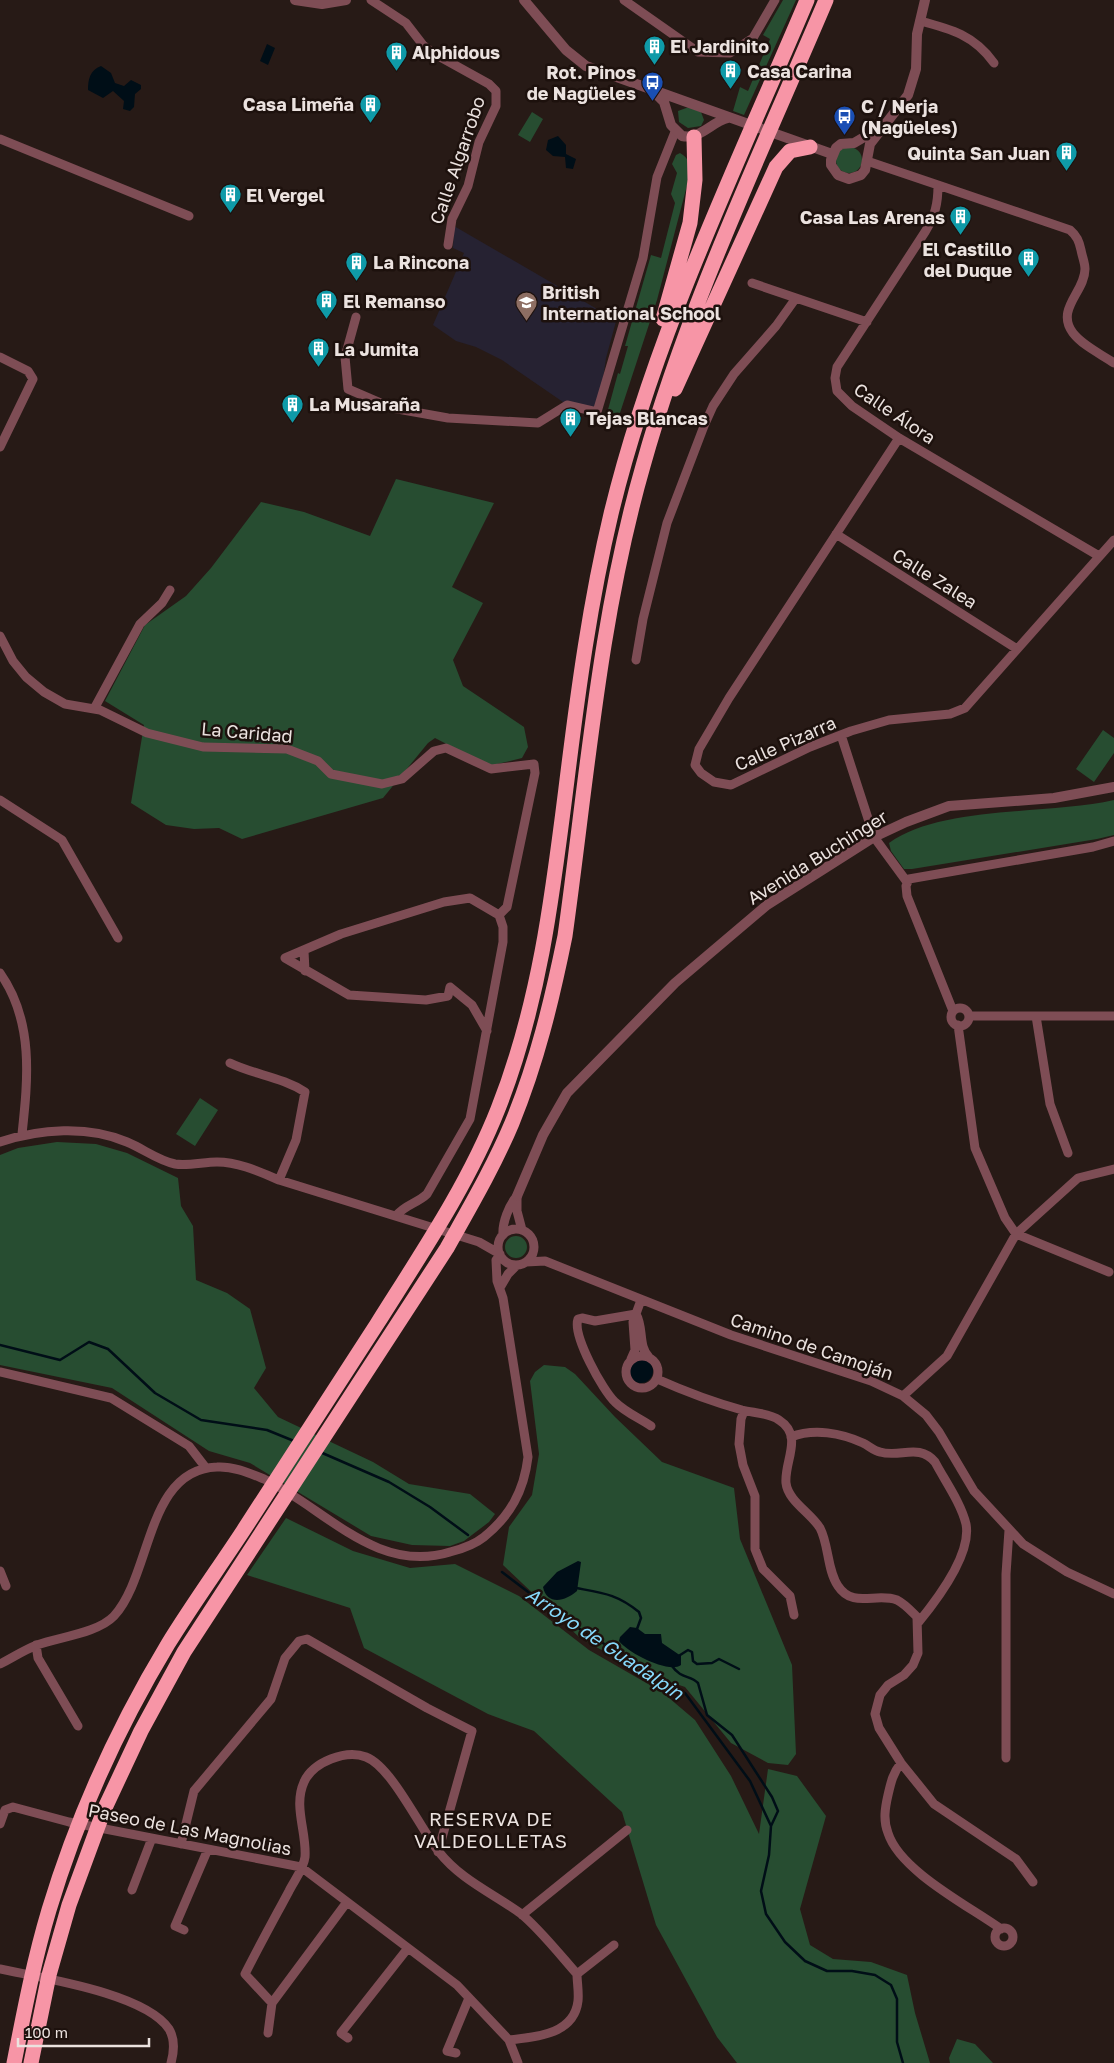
<svg xmlns="http://www.w3.org/2000/svg" width="1114" height="2063" font-family="'Golos Text',sans-serif">
<style>
.education{fill:#262232}
.green{fill:#274d31}
.water{fill:#000e17}
.lines{fill:none;stroke-linecap:round;stroke-linejoin:round}
.stream{stroke:#000e17;stroke-width:2.5}
.minor{stroke:#7e4d55;stroke-width:9}
.tertiary{stroke:#7e4d55;stroke-width:10}
.motorway{stroke:#f795a6;stroke-width:15}
.labels{text-anchor:middle;dominant-baseline:central;stroke-width:5;stroke-linejoin:round;paint-order:stroke}
.poi-label{font-size:18px;font-weight:bold;fill:#ebe2df;stroke:#1d110d;text-anchor:start}
.street-label{font-size:18px;fill:#ebe2df;stroke:#1d110d}
.water-label{font-size:19px;font-style:italic;fill:#86d9fc;stroke:#1d110d}
.neighbourhood-label{font-size:19px;letter-spacing:1px;fill:#ebe2df;stroke:#1d110d}
</style>
<rect width="100%" height="100%" fill="#271a16"/>
<!-- education -->
<path class="education" d="M454,226L609,316L613,311L618,314L606,358L600,400L597,405L591,408L563,402L502,360L476,347L456,341L433,325L464,253L453,248Z"/>
<!-- green -->
<path class="green" d="M783,0H796L744,115L733,111L740,87L748,91L770,39L763,35Z
M689,107L701,112L704,120L701,126L688,128L679,122L678,111Z
M532,112L543,119L530,142L518,135Z
M836 160a13 13 0 1 1 26 0a13 13 0 1 1-26 0Z
M680,153C689,158 690,164 690,174L657,300L618,419L606,417L618,373L620,374L628,346H625L651,255L661,258L675,203L671,194L677,173L672,164L676,155Z
M396,479L494,503L452,587L483,603L453,660L463,686L524,727L528,747L522,758L489,766L435,738L428,743L383,798L242,839L219,828L194,829L166,825L131,803L144,725L105,701L145,625L186,596L211,568L261,502L304,512L370,536Z
M1103,730L1114,738V753L1094,782L1076,769Z
M1114,800V835L1097,839L912,869H904L891,851L889,843C941,805 1050,815 1114,800Z
M200,1098L218,1110L195,1146L176,1134Z
M57,1142L96,1144L127,1153L178,1178L181,1206L193,1226L196,1280L227,1293L250,1309L266,1368L254,1388L278,1417L373,1462L409,1484L470,1494L495,1514L489,1522L464,1541L450,1546L412,1545L371,1536L250,1463L209,1451L112,1388L0,1365V1155L18,1148Z
M505 1247a11 11 0 1 1 22 0a11 11 0 1 1-22 0Z
M544,1365L565,1367L575,1374L615,1417L662,1462L734,1488L740,1539L792,1665L796,1754L788,1765L768,1763L731,1743L685,1687L638,1671L579,1637L503,1565L509,1527L532,1495L539,1454L530,1381L535,1372Z
M286,1518L353,1551L410,1568L455,1564L519,1596L589,1650L662,1692L695,1720L731,1776L759,1834L768,1769L797,1776L826,1816L800,1909L810,1945L833,1959L871,1962L907,1975L915,2013L930,2063H737L717,2037L656,1925L622,1812L534,1731L488,1714L364,1648L350,1608L247,1575Z
M957,2039L975,2044L993,2063H950L949,2058Z"/>
<!-- water -->
<path class="water" d="M267,44L275,48L268,65L260,61Z
M101,66L111,73L115,83L124,86L131,80L141,85V89L135,94L134,107L130,111L123,109L124,101L113,91L103,98L88,90C88,79 90,70 101,66Z
M558,136L566,145V154L576,159L573,169L566,168L565,157L553,156L546,150L548,140Z
M629 1371a12 12 0 1 1 24 0a12 12 0 1 1-24 0Z
M578,1561L581,1562L577,1591C566,1601 547,1606 543,1587L557,1572Z
M630,1627L637,1628L645,1634H661L662,1643L681,1656V1665C669,1674 628,1653 619,1641L620,1637Z"/>
<g class="lines">
<!-- stream -->
<path class="stream" d="M0,1345L60,1360L89,1342L108,1349L155,1393L201,1420L267,1430L294,1441
M320,1452L389,1482L430,1507L468,1535
M502,1572L565,1620L685,1693L750,1781L771,1826L769,1855L761,1891L766,1914L785,1942L805,1961L827,1971H852L875,1975L891,1985L897,1999V2042L903,2063
M576,1588C603,1593 617,1594 639,1612L641,1618L637,1629
M677,1657L688,1650L692,1652L693,1661L697,1664L712,1663L719,1659L739,1669
M672,1666C681,1679 690,1675 698,1683L707,1715L732,1735L772,1797L778,1811L771,1826"/>
<!-- minor -->
<path class="minor" d="M371,0L406,23L423,45L433,53L489,84L496,91V106L479,142L468,186L452,219L448,245
M624,0L698,52L730,53L753,38L775,0
M920,21C951,29 974,35 994,63
M0,139L189,216
M867,161L938,185C938,204 935,216 925,232L837,367L835,378L837,391L852,406L899,438L1099,556
M938,185L1070,230C1077,236 1079,241 1081,250C1082,256 1085,263 1085,269C1085,292 1055,309 1073,333C1083,346 1101,354 1114,363
M752,283L867,322
M356,317L345,357L348,389L392,408L448,418L538,423L567,405L597,412L643,258L657,177L675,132
M0,357L28,371L33,379L0,447
M899,438L729,698L699,749L695,765L701,773L714,782L731,785L810,747L851,731L889,720L950,714L965,708L1114,540
M836,534L1017,649
M0,636L13,661L26,677L44,692L65,704L100,710L147,733L203,747L287,749L318,761L331,774L382,784L402,779L434,751L446,748L491,769L534,764L535,773L507,907L499,915
M636,660L643,619L667,523L704,426L713,406L734,374L776,326L796,298
M94,709L140,624L162,603L170,590
M841,735L874,837L907,882
M0,800L62,840L118,938
M304,951L305,971
M0,973C34,1021 28,1079 22,1134
M951 1017a9 9 0 1 1 18 0a9 9 0 1 1-18 0Z
M953,1011L907,896L906,886L909,879L1093,847L1114,841
M969,1016H1114
M1036,1016L1050,1104L1068,1153
M958,1025L975,1148L1005,1218L1016,1234L1109,1272
M230,1063C255,1075 282,1077 305,1092L296,1140L279,1180
M0,1142C39,1129 88,1125 127,1142C144,1149 157,1160 175,1164C188,1166 204,1162 217,1162C239,1162 260,1172 279,1180L479,1242L500,1254
M517,1196V1211L522,1230
M396,1216C404,1205 418,1203 427,1194L470,1119L503,942V927L499,915L470,898L444,902L341,934L285,958L349,995L426,1000L448,996L450,987L472,1005L487,1031
M498 1247a18 18 0 1 1 36 0a18 18 0 1 1-36 0Z
M503,1235C502,1223 509,1205 517,1196
M526,1262L545,1261L731,1335L871,1381L903,1396L926,1415L939,1432L974,1491L1023,1544L1067,1572L1114,1594
M501,1286L508,1274L517,1265
M636,1314L595,1321L582,1318L578,1319C572,1335 603,1391 615,1402C625,1412 639,1418 651,1426
M636,1314C644,1327 638,1347 649,1357
M626 1372a16 16 0 1 1 32 0a16 16 0 1 1-32 0Z
M631,1359L635,1350L633,1322L641,1300
M0,1372L111,1398L189,1446L206,1468
M657,1379C684,1391 713,1402 742,1410C754,1413 769,1413 779,1420C804,1436 784,1461 786,1483C788,1501 811,1513 820,1528C829,1545 827,1570 838,1586C853,1609 876,1592 897,1600C905,1604 911,1611 917,1617L918,1653L913,1665L904,1675L888,1685L880,1695L875,1714L879,1728L901,1763L934,1804L1016,1859L1033,1882
M903,1396L947,1356L1016,1234L1078,1178L1114,1169
M744,1411L741,1419L739,1444L743,1465L755,1496V1549L763,1569L790,1596L794,1615
M791,1437C814,1428 841,1433 863,1443C869,1446 874,1451 880,1452C900,1458 919,1443 935,1462C945,1481 961,1503 966,1524C972,1555 936,1601 918,1623
M0,1571L6,1586
M36,1645L38,1658L78,1726
M0,1664C12,1658 24,1650 37,1645C59,1637 98,1633 114,1616C152,1575 146,1469 217,1467C233,1466 249,1473 264,1479C324,1507 376,1575 450,1552C462,1549 474,1545 484,1537C510,1516 524,1491 528,1457L503,1298L497,1281L496,1260L500,1255
M1006,1758V1574L1009,1530
M901,1763C893,1773 891,1782 888,1795C885,1808 883,1820 888,1833C900,1871 969,1906 1001,1929
M0,1824L5,1810L13,1807L69,1822L301,1867L457,1985L509,2040L518,2063
M181,1844L194,1791L271,1699L285,1658L299,1641L307,1639L427,1708L472,1731L438,1852
M132,1890L152,1838
M522,1915L627,1830
M995 1937a9 9 0 1 1 18 0a9 9 0 1 1-18 0Z
M184,1930L175,1926L208,1849
M0,1969C41,1978 145,1993 169,2029C175,2039 174,2052 171,2063
M577,1974L614,1945
M272,2003L347,1902
M268,2033L272,2003L245,1974C259,1946 274,1919 289,1891C294,1881 304,1868 305,1857C307,1833 293,1806 304,1782C313,1762 346,1749 366,1757C392,1767 421,1830 439,1852C460,1879 492,1893 520,1913C538,1927 561,1956 577,1974C577,1982 579,1992 578,2001C574,2035 535,2037 509,2040
M348,2038L341,2033L408,1948
M456,2053L447,2051L469,1998"/>
<!-- tertiary -->
<path class="tertiary" d="M295,0L322,4L346,0
M524,0L566,50L586,66L832,154
M653,91L664,102L671,125L682,136C700,140 711,122 728,118
M883,126L854,143L841,144L836,148L831,160V165L838,175L849,179L861,175L865,170L870,144L908,95L916,69L917,34L925,0
M517,1196L543,1135L567,1093L675,983L767,905L874,837L906,822L949,806L1054,798L1114,787"/>
<!-- motorway -->
<path class="motorway" d="M663,319L690,223L695,180L694,137
M675,389L776,167L790,151L810,147
M14,2063C24,2012 34,1960 49,1910C77,1817 118,1727 168,1644C192,1605 218,1569 243,1531C288,1462 332,1393 377,1324C421,1254 468,1185 498,1109C540,1003 553,892 567,780C578,691 590,602 611,514C654,336 736,168 807,0
M31,2063L49,1975L69,1905L104,1810L141,1731L184,1652L447,1248C470,1207 494,1166 512,1123C537,1062 552,1000 565,936C587,779 599,619 643,466C688,305 761,153 826,0"/>
</g>
<!-- icons -->
<defs>
<symbol id="building-pin" viewBox="-11 -11 22 30"><path d="M0 17L-7.5 6A9.5 9.5 0 1 1 7.5 6Z" fill="#0f9aa8" stroke="#1d110d"/><path d="M-4-6H4V6H1V3H-1V6H-4ZM-2.5-4.3h1.7v1.8h-1.7ZM.8-4.3h1.7v1.8H.8ZM-2.5-1h1.7V.8h-1.7ZM.8-1h1.7V.8H.8Z" fill="#fff"/></symbol>
<symbol id="bus-pin" viewBox="-11 -11 22 30"><path d="M0 17L-7.5 6A9.5 9.5 0 1 1 7.5 6Z" fill="#1a4fb4" stroke="#1d110d"/><path d="M-5-6H5V4H4V6H2V4H-2V6H-4V4H-5ZM-3.5-4V0h7V-4ZM-3.5 1.2v1.5H-2V1.2ZM2 1.2v1.5H3.5V1.2Z" fill="#fff"/></symbol>
<symbol id="school-pin" viewBox="-11 -11 22 30"><path d="M0 17L-7.5 6A9.5 9.5 0 1 1 7.5 6Z" fill="#8d6e63" stroke="#1d110d"/><path d="M0-5L7-2L0 1L-7-2ZM-4 1L0 2.5L4 1V4Q0 6-4 4Z" fill="#fff"/></symbol>
</defs>
<g fill-rule="evenodd">
<use href="#building-pin" x="642" y="34" width="25" height="34"/>
<use href="#building-pin" x="384" y="40" width="25" height="34"/>
<use href="#building-pin" x="718" y="58" width="25" height="34"/>
<use href="#bus-pin" x="640" y="70" width="25" height="34"/>
<use href="#building-pin" x="358" y="92" width="25" height="34"/>
<use href="#bus-pin" x="832" y="104" width="25" height="34"/>
<use href="#building-pin" x="1054" y="140" width="25" height="34"/>
<use href="#building-pin" x="218" y="182" width="25" height="34"/>
<use href="#building-pin" x="948" y="204" width="25" height="34"/>
<use href="#building-pin" x="1016" y="246" width="25" height="34"/>
<use href="#building-pin" x="344" y="250" width="25" height="34"/>
<use href="#building-pin" x="314" y="288" width="25" height="34"/>
<use href="#school-pin" x="514" y="290" width="25" height="34"/>
<use href="#building-pin" x="306" y="336" width="25" height="34"/>
<use href="#building-pin" x="280" y="392" width="25" height="34"/>
<use href="#building-pin" x="558" y="406" width="25" height="34"/>
</g>
<g class="labels">
<!-- poi labels -->
<g class="poi-label">
<text x="670" y="46">El Jardinito</text>
<text x="412" y="52">Alphidous</text>
<text x="747" y="71">Casa Carina</text>
<text x="636" y="72" text-anchor="end">Rot. Pinos<tspan x="636" dy="21">de Nagüeles</tspan></text>
<text x="354" y="104" text-anchor="end">Casa Limeña</text>
<text x="861" y="106">C / Nerja<tspan x="861" dy="21">(Nagüeles)</tspan></text>
<text x="1050" y="153" text-anchor="end">Quinta San Juan</text>
<text x="246" y="195">El Vergel</text>
<text x="945" y="217" text-anchor="end">Casa Las Arenas</text>
<text x="1012" y="249" text-anchor="end">El Castillo<tspan x="1012" dy="21">del Duque</tspan></text>
<text x="373" y="262">La Rincona</text>
<text x="542" y="292">British<tspan x="542" dy="21">International School</tspan></text>
<text x="343" y="301">El Remanso</text>
<text x="334" y="349">La Jumita</text>
<text x="309" y="404">La Musaraña</text>
<text x="586" y="418">Tejas Blancas</text>
</g>
<!-- street labels -->
<g class="street-label">
<text transform="translate(457 160) rotate(-71)">Calle Algarrobo</text>
<text transform="translate(895 413) rotate(34)">Calle Álora</text>
<text transform="translate(935 578) rotate(32)">Calle Zalea</text>
<text transform="translate(247 732) rotate(5)">La Caridad</text>
<text transform="translate(785 743) rotate(-24)">Calle Pizarra</text>
<text transform="translate(817 857) rotate(-32)">Avenida Buchinger</text>
<text transform="translate(812 1346) rotate(19)">Camino de Camoján</text>
<text transform="translate(190 1829) rotate(11)">Paseo de Las Magnolias</text>
</g>
<!-- water labels -->
<g class="water-label">
<text transform="translate(605 1643) rotate(34)">Arroyo de Guadalpin</text>
</g>
<!-- neighbourhood labels -->
<g class="neighbourhood-label">
<text x="491" y="1818">RESERVA DE<tspan x="491" dy="22">VALDEOLLETAS</tspan></text>
</g>
</g>
<!-- scale -->
<path d="M18 2038v8h131v-8" fill="none" stroke="#ebe2df" stroke-width="2.5"/>
<text x="25" y="2038" font-size="15" fill="#ebe2df" stroke="#1d110d" stroke-width="4" paint-order="stroke">100 m</text>
</svg>
